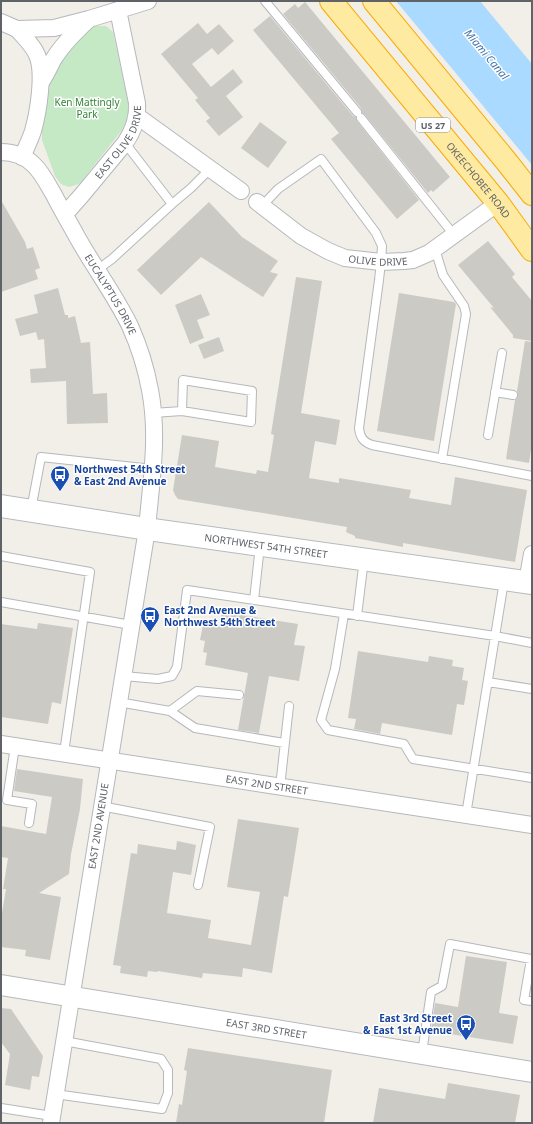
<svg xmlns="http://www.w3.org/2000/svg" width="533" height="1124" font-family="'Noto Sans',sans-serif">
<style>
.green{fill:#c5e8c5}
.water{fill:#aadaff}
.building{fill:#cccac5}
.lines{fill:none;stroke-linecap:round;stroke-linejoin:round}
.service-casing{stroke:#b5b8bc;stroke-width:10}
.minor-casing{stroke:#b5b8bc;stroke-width:18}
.tertiary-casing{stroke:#b5b8bc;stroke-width:22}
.secondary-casing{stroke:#b6babf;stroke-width:24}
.trunk-casing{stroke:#f9ab00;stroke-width:24}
.service{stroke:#fff;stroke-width:8}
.minor{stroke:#fff;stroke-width:16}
.tertiary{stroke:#fff;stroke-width:20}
.secondary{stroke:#fff;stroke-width:22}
.trunk{stroke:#feeaa1;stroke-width:22}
.labels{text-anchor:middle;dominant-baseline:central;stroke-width:3;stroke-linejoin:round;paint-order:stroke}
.shield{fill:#fff;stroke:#8f9295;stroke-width:1}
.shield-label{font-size:9px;font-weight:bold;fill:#5f6368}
.park-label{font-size:10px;fill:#348238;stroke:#fff}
.street-label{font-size:10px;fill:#5f6368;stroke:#fff}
.transit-label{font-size:10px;font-weight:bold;fill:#164399;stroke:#fff;text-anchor:start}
.water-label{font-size:11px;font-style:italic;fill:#4174aa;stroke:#fff}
</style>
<rect width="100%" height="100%" fill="#f1efe8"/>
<!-- green -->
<path class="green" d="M95,26H106L113,32L129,107L128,117L122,130L80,183L76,185L69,187L63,185L60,183L55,176L42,140V126L52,73L84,30Z"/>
<!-- water -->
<path class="water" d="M396,1H480L532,64V165Z"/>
<!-- building -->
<path class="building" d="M305,2L450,177L433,192L431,190L428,193L365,115L362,113L361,108L283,14L295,4L298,8Z
M270,16L353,116L356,117L357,121L419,200L397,219L331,139L339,133L253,30Z
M198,23L207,34L219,24L234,41L218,55L212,48L192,64L211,87L233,69L243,82L226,96L243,117L219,136L206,121L210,118L195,100L198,98L161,54Z
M260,122L287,142L268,168L241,148Z
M1,200L25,242L27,249L33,247L40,268L35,270L38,279L1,292Z
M209,202L242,237L278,261L270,272L278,274L263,297L201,257L161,295L137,270Z
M488,241L515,274L512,277L532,301V341L513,338V335L490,307L494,308L458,265Z
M296,277L322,281L301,413L340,420L336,445L315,441L309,478L339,483V478L411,490L409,498L451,505L455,477L527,490L515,562L403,543V547L355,538V536L346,532L347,527L178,499L175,495L173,490L182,435L219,441L215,467L256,474L257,470L268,472L274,435L271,434Z
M58,288L65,315H68V318L75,316L81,343L90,342L93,394L107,393L108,423L67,424L66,381L31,383L30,369L46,368L44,339L38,340L36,332L20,336L15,319L38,313L34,295Z
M399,293L454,302L456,304L434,441L377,431Z
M201,294L210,315L197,320L204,338L190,344L175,305Z
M219,337L224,351L204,359L198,345Z
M525,341L532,342V443L529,463L506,459L515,400L518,396L517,391Z
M222,612L298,624L294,645L305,646L299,681L269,676L259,733L238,730L248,673L205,665L207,653L203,652L205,641L200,640L203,625L219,627Z
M38,623L73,628L61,704L52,702L48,724L1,717V624L37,629Z
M358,651L428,662L429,656L453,660L452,666L464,668L462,680L468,681L464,705L457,704L452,735L382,723L380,734L354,729L356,719L348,718Z
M17,769L83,779L80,809L71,854L69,874L39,893L61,897L50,960L25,956L26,950L1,947V919L6,889H3L8,858L1,857V826L46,834L52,797L14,791Z
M238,819L299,828L288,897L284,896L272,973L243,968L242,977L203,973L202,978L158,971L157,972L148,971L147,977L120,973L121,966L113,965L131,853L137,854L138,844L176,850L177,841L196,845L191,875L173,872L167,913L211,920L208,938L251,945L260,892L227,887Z
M466,956L507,962L499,1013L518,1016L513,1044L431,1031L435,1003L458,1007Z
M1,1008L11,1009L43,1056L39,1077L32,1076L30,1090L5,1085L10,1054L1,1042Z
M188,1048L332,1070L324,1123H176L179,1104L182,1105L187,1071L184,1070Z
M448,1083L520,1095L515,1123H373L379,1088L445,1099Z"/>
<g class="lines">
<defs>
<path id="service" d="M265,1L357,112
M361,118L454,235
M172,204L191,188L210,169
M262,206L278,189L321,159L376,233L382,246L381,262L379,280L359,428C360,437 363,442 372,445L532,476
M435,249L443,275L464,306L466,314L442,459
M97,270L112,259L172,204L125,143
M495,392L513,395
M153,413L182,411L251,422L252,391L183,380L182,411
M488,435L502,353
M31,510L41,457L153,469
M1,556L90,572L64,753
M254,600L260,546
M1,602L131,625
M344,614L335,669L321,720L328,730L404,744L413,759L532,778
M357,616L364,559
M123,676L158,679L172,676L177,667L187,590L495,636L532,643
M488,682L532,689
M118,702L170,711L195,728L284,743
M170,711L197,691L239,695
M15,746L7,800L32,804L29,823
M280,787L289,706
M101,806L210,827L198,885
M466,815L504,581
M422,1053L431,992L442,986L450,944L531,959L524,1000L532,1001
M55,1094L162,1109L168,1093V1070L161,1059L64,1041
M1,1108L52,1116"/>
<g id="minor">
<path d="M1,22L17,29L54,28L89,19L148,1"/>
<path d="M17,29C24,37 33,45 37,55C45,73 38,113 33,131C30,140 26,148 22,157"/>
<path d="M41,82C46,75 49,68 53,60C62,45 75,32 88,20"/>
<path d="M137,116L241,191"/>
<path id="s1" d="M1,152C13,152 25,156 34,165C43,174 48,185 54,195C61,209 69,222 76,235C93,266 115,295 130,326C139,346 146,368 150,390C159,436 151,482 147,529L51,1123"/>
<path id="s2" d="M257,202L301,236L328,251L345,258L381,262L404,261L413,260L429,253L498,203"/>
<path id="s3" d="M65,214L81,196L125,143C134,130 138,118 137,103L118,10"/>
<path d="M527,582L532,554"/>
<path id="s4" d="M1,744L532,825"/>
</g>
<g id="tertiary">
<path id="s5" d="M1,985L532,1072"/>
</g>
<g id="secondary">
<path id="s6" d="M1,506L147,529L532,583"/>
</g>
<g id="trunk">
<path id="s7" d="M331,1L498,203L532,250"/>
<path d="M374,1L506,161L532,194"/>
</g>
</defs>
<!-- service casing -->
<use href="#service" class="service-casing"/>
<!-- minor casing -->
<use href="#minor" class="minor-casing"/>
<!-- tertiary casing -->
<use href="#tertiary" class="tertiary-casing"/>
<!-- secondary casing -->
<use href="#secondary" class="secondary-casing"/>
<!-- trunk casing -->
<use href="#trunk" class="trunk-casing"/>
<!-- service -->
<use href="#service" class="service"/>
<!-- minor -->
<use href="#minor" class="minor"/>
<!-- tertiary -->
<use href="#tertiary" class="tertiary"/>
<!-- secondary -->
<use href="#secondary" class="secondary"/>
<!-- trunk -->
<use href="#trunk" class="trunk"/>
</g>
<!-- icons -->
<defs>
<symbol id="bus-pin" viewBox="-11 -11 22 30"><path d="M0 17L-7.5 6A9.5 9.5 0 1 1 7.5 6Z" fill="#1a4fb4" stroke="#fff"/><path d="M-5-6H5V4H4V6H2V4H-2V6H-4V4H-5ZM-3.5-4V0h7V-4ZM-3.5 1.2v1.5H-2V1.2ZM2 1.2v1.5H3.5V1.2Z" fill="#fff"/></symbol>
</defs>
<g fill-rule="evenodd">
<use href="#bus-pin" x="49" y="464" width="22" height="30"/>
<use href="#bus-pin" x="139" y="605" width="22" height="30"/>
<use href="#bus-pin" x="455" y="1013" width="22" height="30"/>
</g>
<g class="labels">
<!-- shield labels -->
<rect class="shield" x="416" y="118" width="34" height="14" rx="3"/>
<g class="shield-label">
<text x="433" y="125">US 27</text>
</g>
<!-- park labels -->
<g class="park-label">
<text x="87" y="102">Ken Mattingly<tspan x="87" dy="12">Park</tspan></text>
</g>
<!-- street labels -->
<g class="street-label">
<text stroke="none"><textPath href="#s3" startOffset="91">EAST OLIVE DRIVE</textPath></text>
<text stroke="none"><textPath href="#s7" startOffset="232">OKEECHOBEE ROAD</textPath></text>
<text stroke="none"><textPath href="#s2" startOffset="138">OLIVE DRIVE</textPath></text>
<text stroke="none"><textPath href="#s1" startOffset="187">EUCALYPTUS DRIVE</textPath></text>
<text stroke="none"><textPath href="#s6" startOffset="268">NORTHWEST 54TH STREET</textPath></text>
<text stroke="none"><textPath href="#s4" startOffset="269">EAST 2ND STREET</textPath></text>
<text transform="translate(98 826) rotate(-81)">EAST 2ND AVENUE</text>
<text stroke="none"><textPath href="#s5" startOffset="269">EAST 3RD STREET</textPath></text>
</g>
<!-- transit labels -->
<g class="transit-label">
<text x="74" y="469">Northwest 54th Street<tspan x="74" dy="12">&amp; East 2nd Avenue</tspan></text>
<text x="164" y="610">East 2nd Avenue &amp;<tspan x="164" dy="12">Northwest 54th Street</tspan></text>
<text x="452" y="1018" text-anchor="end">East 3rd Street<tspan x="452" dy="12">&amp; East 1st Avenue</tspan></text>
</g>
<!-- water labels -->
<g class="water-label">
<text transform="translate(487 54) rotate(50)">Miami Canal</text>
</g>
</g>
<!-- border -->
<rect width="533" height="1124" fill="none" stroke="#5f6368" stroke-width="4"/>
</svg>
